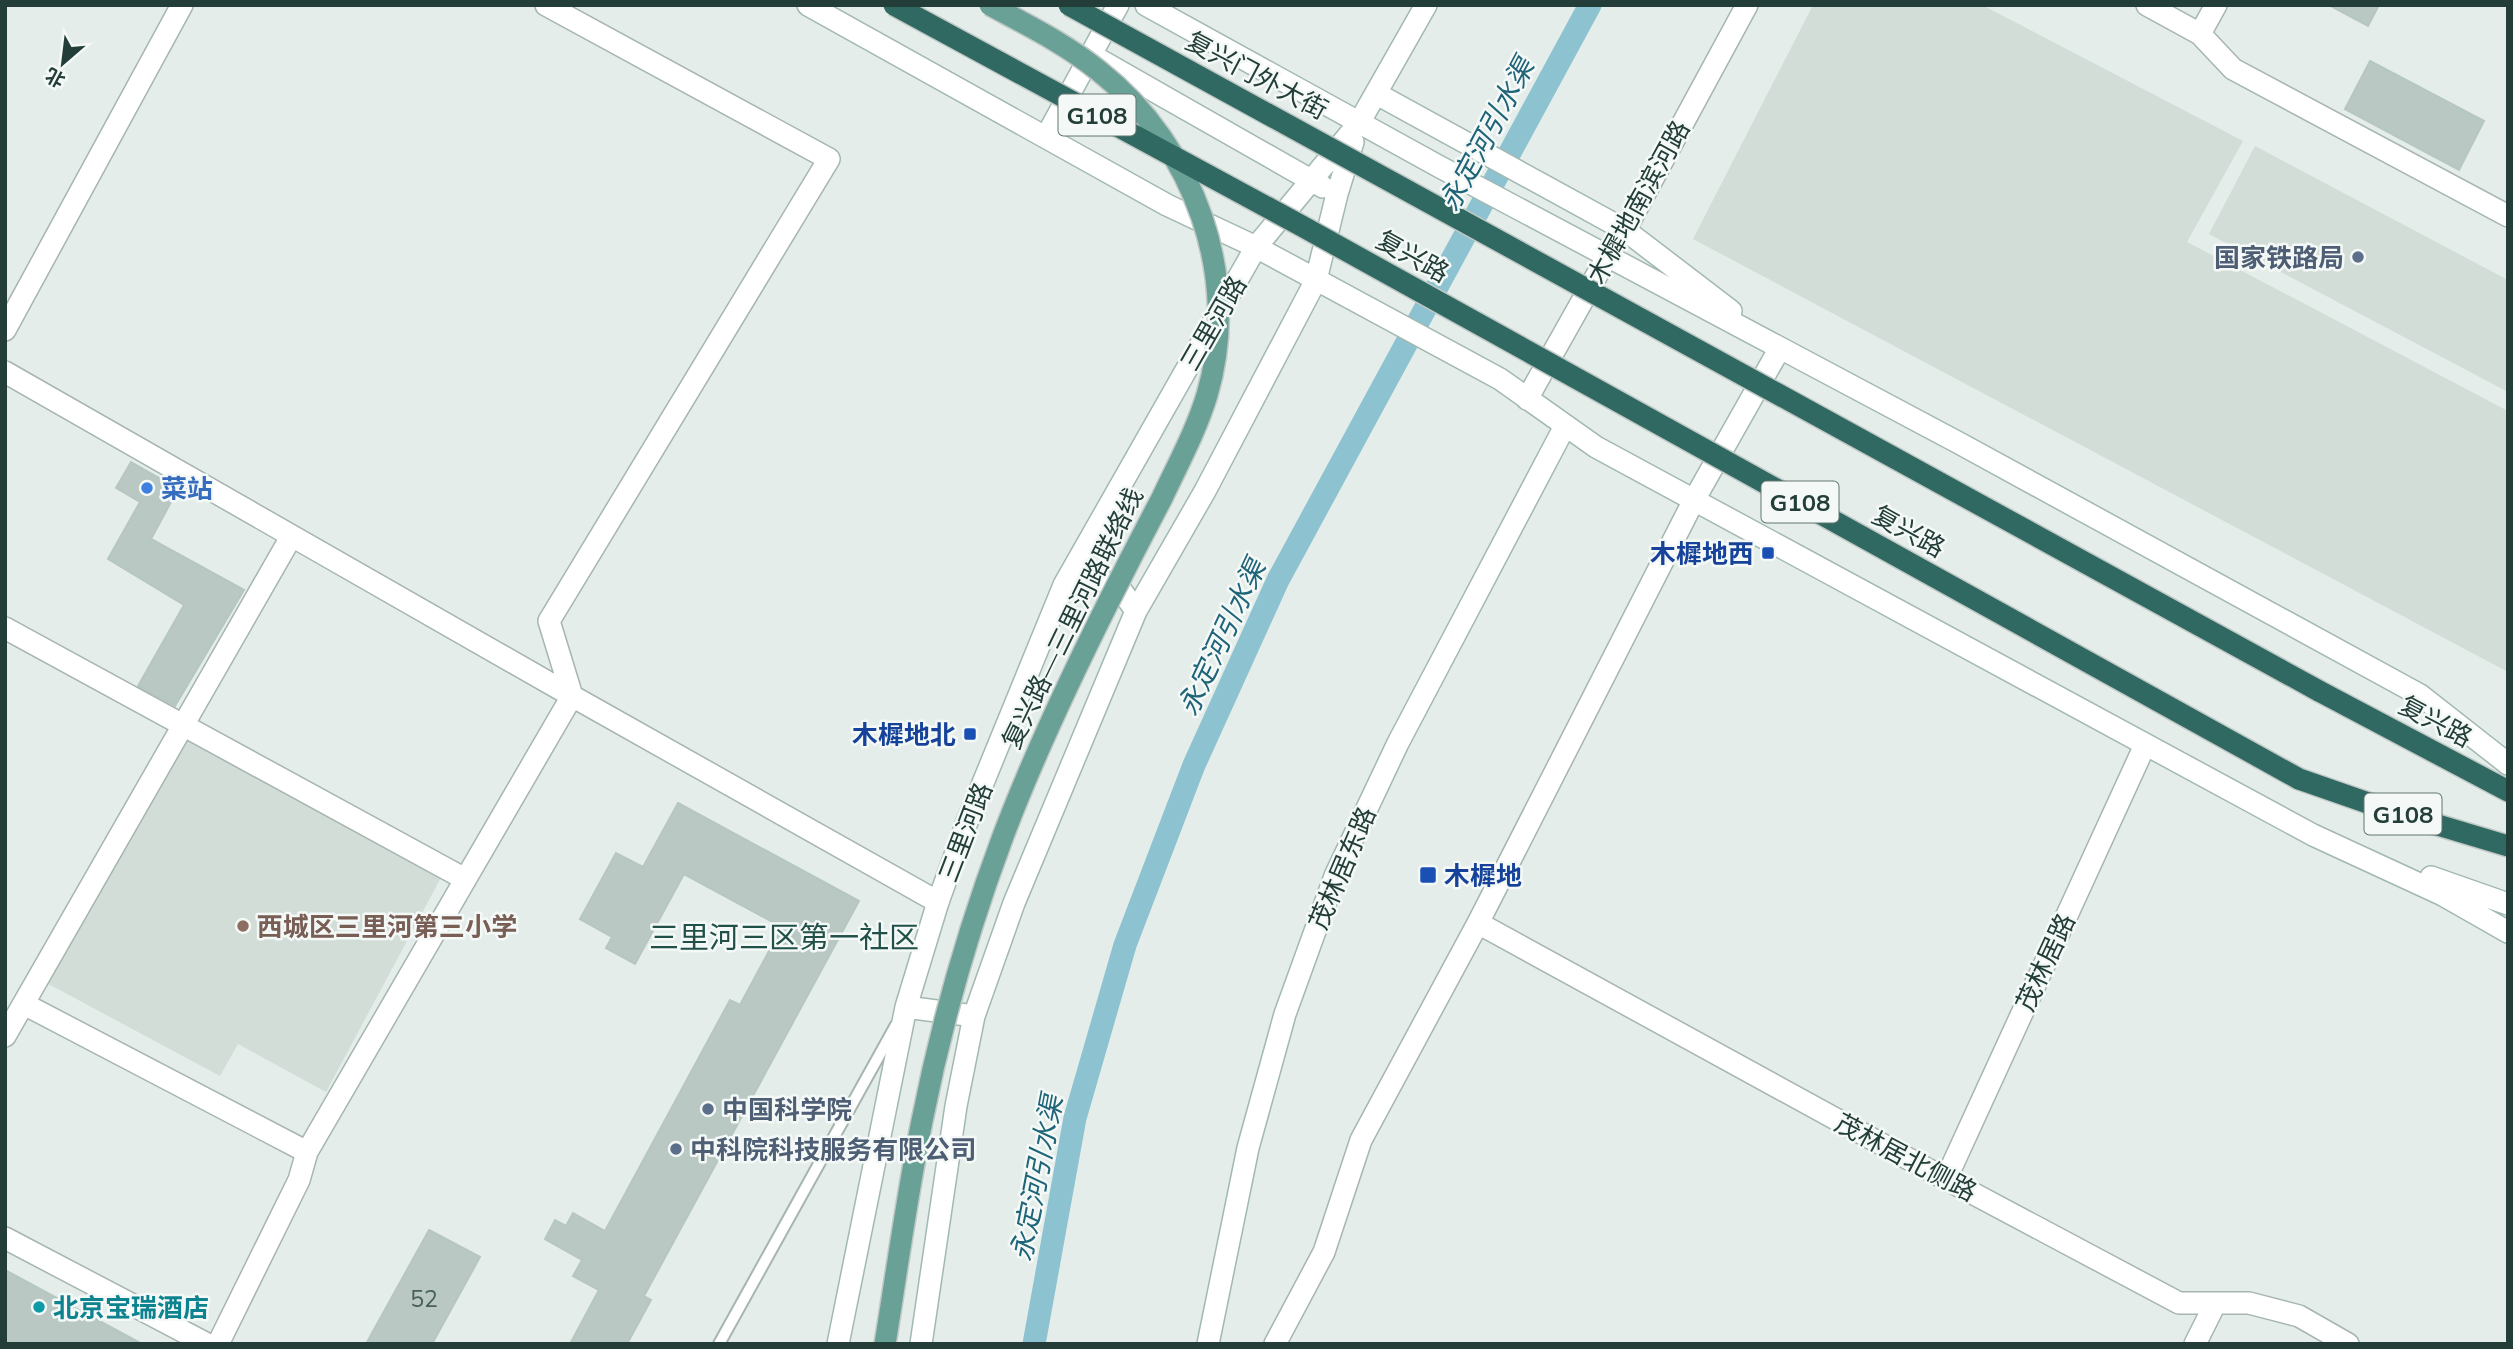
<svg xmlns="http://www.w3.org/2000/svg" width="2513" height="1349" font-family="Mulish,'Noto Sans SC',sans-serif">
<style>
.built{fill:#d2ddd8}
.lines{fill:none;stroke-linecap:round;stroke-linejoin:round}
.canal{stroke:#8dc2d0;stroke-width:23}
.building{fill:#b9c8c2;stroke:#b6c6c1;stroke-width:2}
.lane-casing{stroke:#a6b5b0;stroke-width:14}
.street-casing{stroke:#a6b5b0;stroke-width:24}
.secondary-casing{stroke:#a2b8b2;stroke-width:24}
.highway-casing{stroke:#c1c9c7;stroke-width:24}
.lane{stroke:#fff;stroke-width:10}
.street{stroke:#fff;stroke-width:21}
.secondary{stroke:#fff;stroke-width:21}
.highway{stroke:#306961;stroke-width:21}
.primary-bridge-casing{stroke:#c1c9c7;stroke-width:24;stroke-linecap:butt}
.highway-bridge-casing{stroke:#c1c9c7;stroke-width:24;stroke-linecap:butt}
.primary-bridge{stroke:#69a196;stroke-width:21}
.highway-bridge{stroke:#306961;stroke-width:21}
.service-dot{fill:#5c6f8a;stroke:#f4f9f7;stroke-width:2.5}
.shop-dot{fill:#3f7fe0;stroke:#f4f9f7;stroke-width:2.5}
.transit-dot{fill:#1a4fb4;stroke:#f4f9f7;stroke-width:2.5}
.education-dot{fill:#8d6e63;stroke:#f4f9f7;stroke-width:2.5}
.culture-dot{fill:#0f9aa8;stroke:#f4f9f7;stroke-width:2.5}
.labels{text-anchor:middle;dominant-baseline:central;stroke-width:5;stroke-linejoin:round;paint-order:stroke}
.number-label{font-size:23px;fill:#48605a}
.shield{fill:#f4f9f7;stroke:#627671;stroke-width:2}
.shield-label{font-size:24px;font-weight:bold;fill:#233e38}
.street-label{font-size:26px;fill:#233e38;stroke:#f4f9f7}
.service-label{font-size:26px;font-weight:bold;fill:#4e5e75;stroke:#f4f9f7;text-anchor:start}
.shop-label{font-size:26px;font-weight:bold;fill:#366cbe;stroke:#f4f9f7;text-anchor:start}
.transit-label{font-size:26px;font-weight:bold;fill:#164399;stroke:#f4f9f7;text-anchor:end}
.education-label{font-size:26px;font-weight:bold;fill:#785e54;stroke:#f4f9f7;text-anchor:start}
.culture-label{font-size:26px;font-weight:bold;fill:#0d838f;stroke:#f4f9f7;text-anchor:start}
.water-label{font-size:28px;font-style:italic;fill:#1f6478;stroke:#f4f9f7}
.quarter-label{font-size:30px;fill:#205047;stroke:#f4f9f7}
</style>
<rect width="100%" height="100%" fill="#e4ede9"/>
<!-- built -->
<path class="built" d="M1813,5H1982L2243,141L2187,242L2508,411V672L1693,239Z
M2255,146L2508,280V392L2209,234Z
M176,728L444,872L326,1092L238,1044L220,1076L41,980Z"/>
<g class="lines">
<!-- canal -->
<path class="canal" d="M1034,1344L1075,1118L1125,945L1194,765L1278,580L1590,5"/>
</g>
<!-- building -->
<path class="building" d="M2329,5H2379L2368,26Z
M2370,61L2484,121L2459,170L2345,109Z
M131,462L178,489L151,539L244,590L175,706L138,686L184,605L108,559L140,502L116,488Z
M678,803L859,901L644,1296L651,1300L627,1344H570L599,1290L573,1276L582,1260L545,1239L555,1220L566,1226L573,1213L605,1231L730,1000L740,1005L782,927L684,874L635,964L606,948L612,937L580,919L616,853L643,867Z
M429,1230L480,1257L432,1344H366Z
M5,1270L142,1344H5Z"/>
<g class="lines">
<defs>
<path id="lane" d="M719,1344L896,1025"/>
<path id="street" d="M2147,5L2200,34L2233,69L2508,216
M2200,34L2216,5
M5,330L182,5
M5,372L572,696L938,902
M1527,399L1607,257L1625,230L1747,5
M5,628L465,879
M1478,923L1916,1163L2179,1303H2249L2299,1316L2348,1344
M24,1004L307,1152
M5,1036L287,544
M1946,1179L2145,745
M5,1238L207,1344
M218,1344L299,1180L307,1152L572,696L549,621L829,159L546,5
M1275,1344L1324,1252L1361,1140L1478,923L1694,500
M2195,1344L2215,1304"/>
<path id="secondary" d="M808,5L1167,205L1256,247L1500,379L1596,447L1694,500L2313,835L2443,895L2508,932
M1146,5L1440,167L1959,443L2420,695L2508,764
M1091,55L1323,187
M1377,94L1625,230L1731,311
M1046,137L1118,5
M1694,500L1780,348
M1064,585L1093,576L1121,590L1136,611
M2431,877L2508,904
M906,1007L974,1016
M838,1344L906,1007L938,902L967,822L1064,585L1256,247L1359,123L1426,5
M921,1344L956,1106L974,1016L1014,903L1136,611L1205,491L1316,280L1337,194L1353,142
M1208,1344L1248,1148L1285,1014L1335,876L1398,743L1565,426"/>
<path id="highway" d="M2319,691L2508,791
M2299,779L2391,811L2508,846"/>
</defs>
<!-- lane casing -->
<use href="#lane" class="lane-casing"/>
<!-- street casing -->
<use href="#street" class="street-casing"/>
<!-- secondary casing -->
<use href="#secondary" class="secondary-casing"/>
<!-- highway casing -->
<use href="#highway" class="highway-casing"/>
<!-- lane -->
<use href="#lane" class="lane"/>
<!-- street -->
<use href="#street" class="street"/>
<!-- secondary -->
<use href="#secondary" class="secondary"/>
<!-- highway -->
<use href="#highway" class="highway"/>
<defs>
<path id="primary-bridge" d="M885,1344C897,1270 907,1195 922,1121C941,1025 968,930 1002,839C1032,759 1069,681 1107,605C1125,569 1143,534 1162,498C1178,464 1196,431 1207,395C1242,277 1194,146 1099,71C1066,44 1027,25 990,5"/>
<path id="highway-bridge" d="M894,5L1300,225L2299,779
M1069,5L2319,691"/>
</defs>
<!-- primary-bridge casing -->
<use href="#primary-bridge" class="primary-bridge-casing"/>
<!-- highway-bridge casing -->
<use href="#highway-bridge" class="highway-bridge-casing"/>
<!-- primary-bridge -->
<use href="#primary-bridge" class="primary-bridge"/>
<!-- highway-bridge -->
<use href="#highway-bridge" class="highway-bridge"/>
</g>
<!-- markers -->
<g class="service-dot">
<circle cx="2358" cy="257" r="7"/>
<circle cx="708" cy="1109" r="7"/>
<circle cx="676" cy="1149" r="7"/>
</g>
<circle class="shop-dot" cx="147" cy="488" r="7"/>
<g class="transit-dot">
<rect x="1761" y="546" width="14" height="14" rx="3.5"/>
<rect x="963" y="727" width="14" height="14" rx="3.5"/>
<rect x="1419" y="866" width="18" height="18" rx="3.5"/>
</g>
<circle class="education-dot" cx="243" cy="926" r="7"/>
<circle class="culture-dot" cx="39" cy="1307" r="7"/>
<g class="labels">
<!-- number labels -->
<g class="number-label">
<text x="424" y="1298">52</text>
</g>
<!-- shield labels -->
<g class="shield">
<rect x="1058.5" y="94.5" width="77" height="41" rx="5"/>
<rect x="1761.5" y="481.5" width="77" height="41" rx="5"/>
<rect x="2364.5" y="793.5" width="77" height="41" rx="5"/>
</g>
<g class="shield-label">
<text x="1097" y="115">G108</text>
<text x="1800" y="502">G108</text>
<text x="2403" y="814">G108</text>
</g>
<!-- street labels -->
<g class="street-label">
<text transform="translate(1257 75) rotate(28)">复兴门外大街</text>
<text transform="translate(1638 202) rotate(-61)">木樨地南滨河路</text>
<text transform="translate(1413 256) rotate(29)">复兴路</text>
<text transform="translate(1213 323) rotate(-60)">三里河路</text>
<text transform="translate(1909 531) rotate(29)">复兴路</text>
<text transform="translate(1072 618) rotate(-64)">复兴路—三里河路联络线</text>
<text transform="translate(2436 721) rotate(28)">复兴路</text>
<text transform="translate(965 832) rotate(-69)">三里河路</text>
<text transform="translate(1342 868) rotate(-67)">茂林居东路</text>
<text transform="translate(2045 962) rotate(-65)">茂林居路</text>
<text transform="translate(1906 1157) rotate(28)">茂林居北侧路</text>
</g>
<!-- service labels -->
<g class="service-label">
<text x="2344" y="257" text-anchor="end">国家铁路局</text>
<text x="722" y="1109">中国科学院</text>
<text x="690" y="1149">中科院科技服务有限公司</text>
</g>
<!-- shop labels -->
<g class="shop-label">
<text x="161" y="488">菜站</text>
</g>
<!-- transit labels -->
<g class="transit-label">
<text x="1754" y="553">木樨地西</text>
<text x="956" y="734">木樨地北</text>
<text x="1444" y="875" text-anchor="start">木樨地</text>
</g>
<!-- education labels -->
<g class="education-label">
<text x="257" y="926">西城区三里河第三小学</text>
</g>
<!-- culture labels -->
<g class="culture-label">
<text x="53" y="1307">北京宝瑞酒店</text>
</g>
<!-- water labels -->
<g class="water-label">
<text transform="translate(1486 134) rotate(-62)">永定河引水渠</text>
<text transform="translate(1221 637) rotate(-65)">永定河引水渠</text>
<text transform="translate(1036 1178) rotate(-79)">永定河引水渠</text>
</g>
<!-- quarter labels -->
<g class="quarter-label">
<text x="784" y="937">三里河三区第一社区</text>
</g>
</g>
<!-- border -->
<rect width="2513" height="1349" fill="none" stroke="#233e38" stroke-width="14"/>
<!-- north arrow -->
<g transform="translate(63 63) rotate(208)" stroke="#f4f9f7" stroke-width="5" paint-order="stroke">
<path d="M0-5L12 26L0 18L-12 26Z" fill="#233e38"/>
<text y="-10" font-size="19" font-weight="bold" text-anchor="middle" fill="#233e38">北</text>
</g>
</svg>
